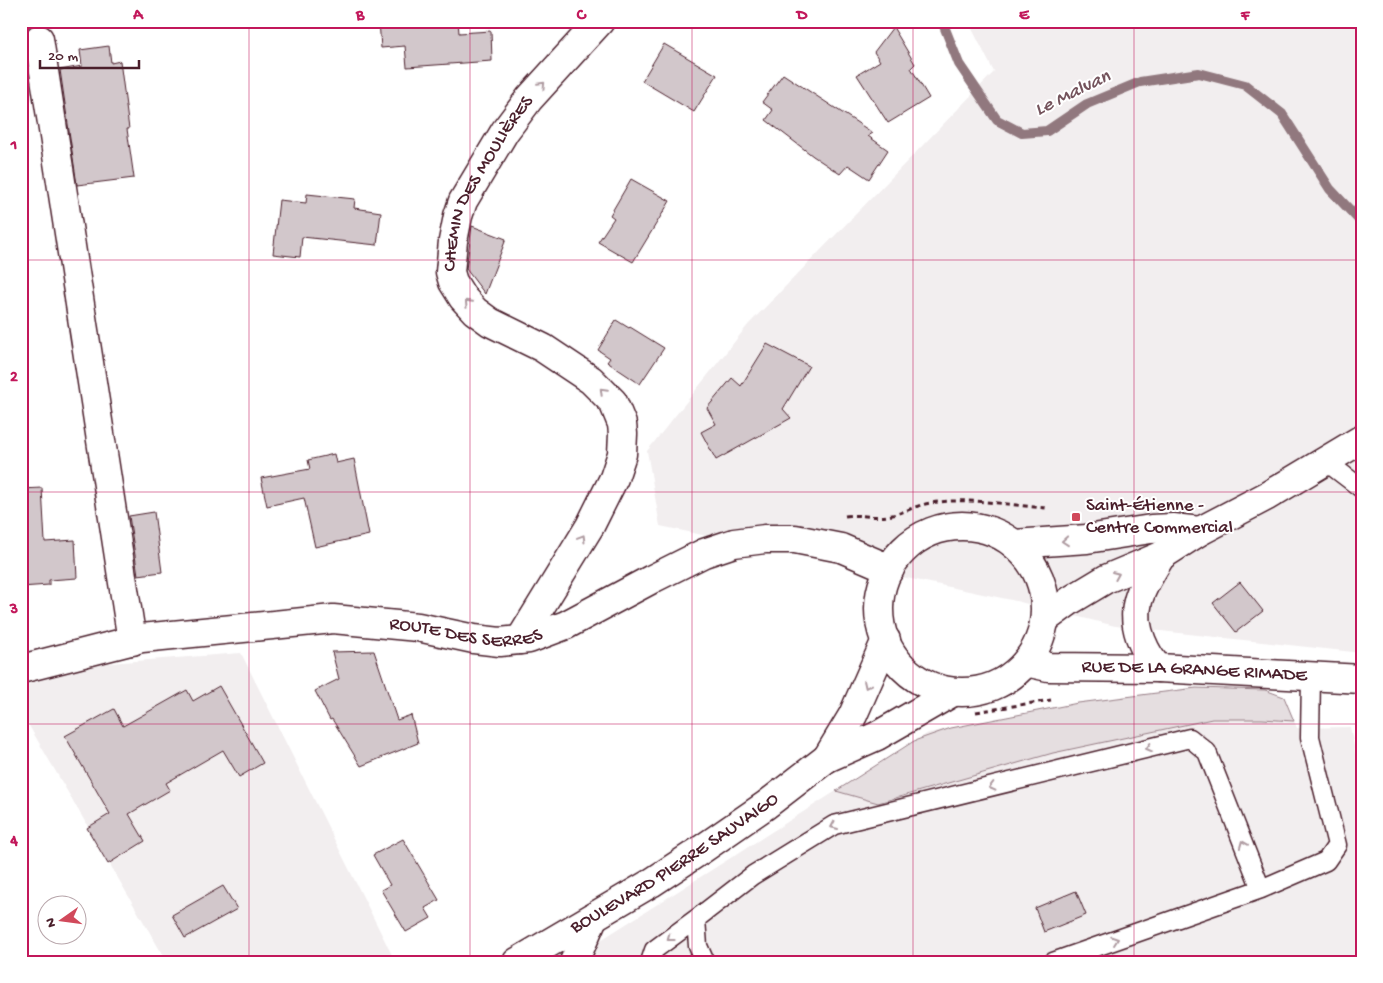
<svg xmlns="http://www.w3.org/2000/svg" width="1383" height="983" font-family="'Gochi Hand',sans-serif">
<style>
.built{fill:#f2eeef}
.green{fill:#e5dee0;stroke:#987e86}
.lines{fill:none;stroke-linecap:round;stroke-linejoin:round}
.stream{stroke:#91787e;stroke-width:10}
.building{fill:#d2c7cb;stroke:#4a1f2b}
.service-casing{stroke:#4a1f2b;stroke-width:21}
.minor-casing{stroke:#4a1f2b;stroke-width:31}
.secondary-casing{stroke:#4a1f2b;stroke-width:31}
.path{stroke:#4a1f2b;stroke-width:3;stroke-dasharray:5 4;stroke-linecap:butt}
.service{stroke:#fff;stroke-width:18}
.minor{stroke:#fff;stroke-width:28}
.secondary{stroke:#fff;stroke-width:28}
.oneway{stroke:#ae9aa0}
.grid{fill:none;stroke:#c2185b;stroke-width:1;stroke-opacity:0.55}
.poi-dot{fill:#d1495b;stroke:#fff;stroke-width:2}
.labels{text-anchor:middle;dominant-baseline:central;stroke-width:4;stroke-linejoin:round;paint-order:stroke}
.street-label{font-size:19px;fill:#4a1f2b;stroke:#fff}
.poi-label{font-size:19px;fill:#4a1f2b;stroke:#fff;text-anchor:start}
.water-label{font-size:20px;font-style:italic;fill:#74535c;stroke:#fff}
.neatline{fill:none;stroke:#c2185b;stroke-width:2}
.grid-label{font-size:16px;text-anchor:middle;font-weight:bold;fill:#c2185b}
</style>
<rect width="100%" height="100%" fill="#fff"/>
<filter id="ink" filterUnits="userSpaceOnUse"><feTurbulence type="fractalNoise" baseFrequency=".02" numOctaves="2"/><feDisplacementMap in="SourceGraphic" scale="10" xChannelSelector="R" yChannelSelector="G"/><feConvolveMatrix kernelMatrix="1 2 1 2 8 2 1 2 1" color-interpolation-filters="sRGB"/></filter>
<g filter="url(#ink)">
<!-- built -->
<path class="built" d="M968,21H1362V653L1115,626L1016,601L660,526L647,451L748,325L994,72Z
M241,653L392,955L382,962H167L21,712V686L97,664Z
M1284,697L1297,728L1350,727L1362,783V962H566L928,733L1078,703Z"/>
<!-- green -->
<path class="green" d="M1196,688L1265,690L1284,697L1294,721L1262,719H1212L1053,753L878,803L836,791L914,741L951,728L1078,703Z"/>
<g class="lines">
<!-- stream -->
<path class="stream" d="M942,21L959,64L997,120L1022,133L1047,131L1087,104L1140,82L1199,73L1245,85L1282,114L1330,189L1362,223"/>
</g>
<!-- building -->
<path class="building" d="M379,21H404L405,25L458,21L459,33L491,31L492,61L407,67L405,46L381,48Z
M893,27L915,64L911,68L929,98L888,123L857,75L880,61L874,52Z
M664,44L717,75L694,112L642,81Z
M109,46L111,63L120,61L129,129H127L134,178L77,185L60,70L82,66L80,50Z
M783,74L873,133L868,136L888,150L869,179L848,165L840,174L813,156L766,120L773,110L762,102Z
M631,179L670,201L633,262L598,242L614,218L610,215Z
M307,194L355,199L354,208L381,212L377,245L302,237L300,257L273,254L279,200L306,203Z
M472,226L506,239L485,294L466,269Z
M616,320L629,328L630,327L664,348L640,384L607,362L610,358L598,350Z
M767,344L809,366L783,409L791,418L716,460L701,432L716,424L707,408L732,378L741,386Z
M334,454L336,463L354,459L369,535L315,547L304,498L267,506L261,478L310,469L308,460Z
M42,488L45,542L75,540L77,578L49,580V585L21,587V489Z
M154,512L162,572L138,575L129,516Z
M1240,582L1263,611L1236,632L1213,603Z
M374,651L397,720L411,715L418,743L361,766L332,719L330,720L315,691L339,679L332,652Z
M219,686L263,763L239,777L223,750L166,783L170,790L129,814L145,841L108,864L87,828L110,814L65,736L114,709L123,726L187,690L193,701Z
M403,839L439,900L425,908L431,918L406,932L381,890L390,885L373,855Z
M223,886L237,909L185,938L172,915Z
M1076,891L1086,915L1044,932L1035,908Z"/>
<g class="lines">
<defs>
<path id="service" d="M1324,460L1362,489
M650,962L654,950L696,919
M705,962L698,946L696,919L753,875L834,825L1190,738L1207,752L1261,889
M1053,962L1261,889L1326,861L1337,845L1310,737L1311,677"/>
<g id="minor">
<path d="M39,39L132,641"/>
<path id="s1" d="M520,640L590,526L614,478L622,454L623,434L622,424L613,402L591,380L543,348L490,322L475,311L463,298L453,282L450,272L453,241L458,216L463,201L505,131L529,99L600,21"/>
<path id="s2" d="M1026,662L1048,667L1158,668L1362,679"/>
<path id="s3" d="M21,669L142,638L333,619L418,627L474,639L500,642L529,639L566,625L652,579L704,553L734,543L765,539H795L841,548L890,569"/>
<path d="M574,962L593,918"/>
</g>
<g id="secondary">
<circle cx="962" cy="609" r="83"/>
<path d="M1014,544L1087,539L1151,529L1173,528L1200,531"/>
<path d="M1045,619L1071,600L1106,579L1161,556L1200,531L1267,496L1362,439"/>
<path d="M1158,668C1150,659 1146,652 1142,642C1127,607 1143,586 1161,556"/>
<path d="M827,758L853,715L886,640"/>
<path id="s4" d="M517,962L651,883L698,852L766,805L827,758L877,736L953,692"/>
</g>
</defs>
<!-- service casing -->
<use href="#service" class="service-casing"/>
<!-- minor casing -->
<use href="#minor" class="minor-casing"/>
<!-- secondary casing -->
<use href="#secondary" class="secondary-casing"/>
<!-- path -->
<path class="path" d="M845,516C858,514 873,518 887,516C903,514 915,505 931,503C969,497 1008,505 1046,508
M976,712L1051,700"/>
<!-- service -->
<use href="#service" class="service"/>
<!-- minor -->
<use href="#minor" class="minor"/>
<!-- secondary -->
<use href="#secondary" class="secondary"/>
</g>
<!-- one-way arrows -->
<defs><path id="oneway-chevron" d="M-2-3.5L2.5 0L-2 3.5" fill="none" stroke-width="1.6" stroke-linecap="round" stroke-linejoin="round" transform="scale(1.25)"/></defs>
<g class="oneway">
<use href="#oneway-chevron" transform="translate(542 85) rotate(-46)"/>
<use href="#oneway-chevron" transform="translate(468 303) rotate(-133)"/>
<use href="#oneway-chevron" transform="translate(603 391) rotate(-135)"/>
<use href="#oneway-chevron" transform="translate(582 538) rotate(-59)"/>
<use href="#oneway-chevron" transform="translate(1065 541) rotate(175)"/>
<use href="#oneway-chevron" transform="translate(1116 575) rotate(-23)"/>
<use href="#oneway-chevron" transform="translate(867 685) rotate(115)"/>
<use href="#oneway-chevron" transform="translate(1149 748) rotate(166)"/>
<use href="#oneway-chevron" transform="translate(992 787) rotate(166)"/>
<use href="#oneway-chevron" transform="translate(834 826) rotate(156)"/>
<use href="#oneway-chevron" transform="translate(1243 844) rotate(-112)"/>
<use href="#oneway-chevron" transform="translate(670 938) rotate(143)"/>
<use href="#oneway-chevron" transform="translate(1115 940) rotate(-19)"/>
</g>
</g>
<!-- grid -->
<path class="grid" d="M249,21V962M470,21V962M692,21V962M913,21V962M1134,21V962M21,260H1362M21,492H1362M21,724H1362"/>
<!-- markers -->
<rect class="poi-dot" x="1071" y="512" width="10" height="10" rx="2.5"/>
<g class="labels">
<!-- street labels -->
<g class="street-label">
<text stroke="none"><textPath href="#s1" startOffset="578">CHEMIN DES MOULIÈRES</textPath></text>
<text stroke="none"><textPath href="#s3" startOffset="451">ROUTE DES SERRES</textPath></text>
<text stroke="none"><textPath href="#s2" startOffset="169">RUE DE LA GRANGE RIMADE</textPath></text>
<text stroke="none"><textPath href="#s4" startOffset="186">BOULEVARD PIERRE SAUVAIGO</textPath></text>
</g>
<!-- poi labels -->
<g class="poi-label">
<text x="1086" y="506">Saint-Étienne -<tspan x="1086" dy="22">Centre Commercial</tspan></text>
</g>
<!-- water labels -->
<g class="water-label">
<text transform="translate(1073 94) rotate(-26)">Le Malvan</text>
</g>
</g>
<!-- margin -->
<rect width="1383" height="983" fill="none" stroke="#fff" stroke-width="55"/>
<!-- north arrow -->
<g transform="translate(62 920) rotate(256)"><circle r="24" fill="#ffffff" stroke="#b7a5aa"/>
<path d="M0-4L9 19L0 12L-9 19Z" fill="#d1495b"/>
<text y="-8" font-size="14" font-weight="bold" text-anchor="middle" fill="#4a1f2b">N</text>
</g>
<!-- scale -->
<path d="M40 60v8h99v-8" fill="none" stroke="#4a1f2b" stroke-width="2.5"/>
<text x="48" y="60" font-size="15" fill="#4a1f2b" stroke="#ffffff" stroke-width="4" paint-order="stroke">20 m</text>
<rect x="28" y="28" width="1328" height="928" class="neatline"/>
<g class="grid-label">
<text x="138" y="19">A</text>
<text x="360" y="19">B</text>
<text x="581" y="19">C</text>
<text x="802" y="19">D</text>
<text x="1024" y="19">E</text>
<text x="1245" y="19">F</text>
<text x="14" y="149">1</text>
<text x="14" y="381">2</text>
<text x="14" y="613">3</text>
<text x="14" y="845">4</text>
</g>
</svg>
